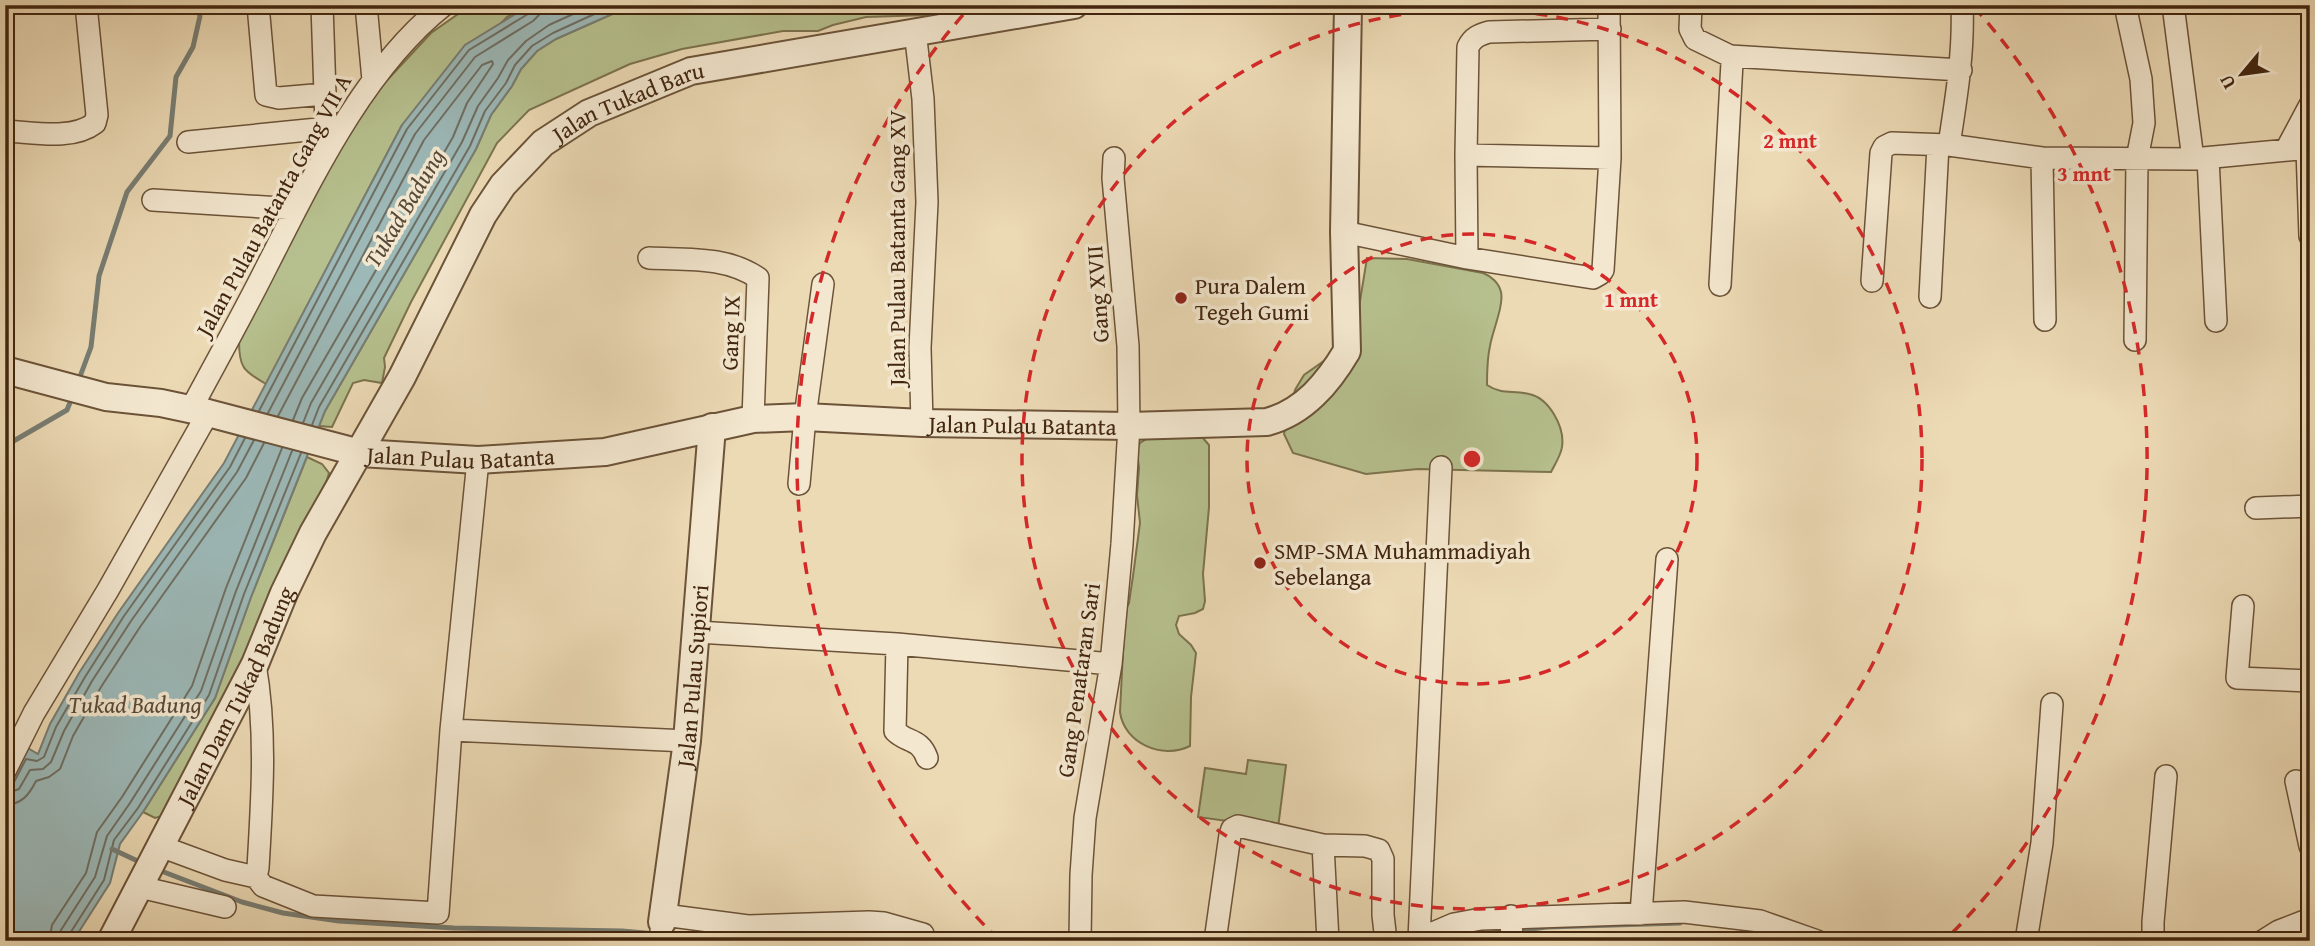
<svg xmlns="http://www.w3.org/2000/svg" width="2315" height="946" font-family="'Gentium Book Plus',serif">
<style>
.green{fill:#b6c08e;stroke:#7c734e;stroke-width:2}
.water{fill:#9cb8b7;stroke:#787e74;stroke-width:2}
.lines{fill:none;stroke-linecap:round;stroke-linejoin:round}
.shore{stroke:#6f6f63;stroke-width:2}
.stream{stroke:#787e74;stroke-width:5}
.minor-casing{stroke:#6c5338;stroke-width:24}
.tertiary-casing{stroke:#6c5338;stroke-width:30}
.minor{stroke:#f3e7cf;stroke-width:21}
.tertiary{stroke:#f3e7cf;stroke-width:26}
.ring{fill:none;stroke:#d62828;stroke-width:3.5;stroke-dasharray:12 9}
.poi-dot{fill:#8f2418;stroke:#f3e7cf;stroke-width:2.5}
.labels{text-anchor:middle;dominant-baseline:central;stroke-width:7;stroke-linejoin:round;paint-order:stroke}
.street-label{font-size:23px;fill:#42260f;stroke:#f3e7cf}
.poi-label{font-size:23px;fill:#42260f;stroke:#f3e7cf;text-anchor:start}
.water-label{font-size:24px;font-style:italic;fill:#584a39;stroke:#f3e7cf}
.centre{fill:#d62828;stroke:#f3e7cf;stroke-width:3.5}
.ring-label{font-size:21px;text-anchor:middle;font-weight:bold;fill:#d62828;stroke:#f3e7cf;stroke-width:7;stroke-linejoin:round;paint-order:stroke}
</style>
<rect width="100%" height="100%" fill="#ecdab5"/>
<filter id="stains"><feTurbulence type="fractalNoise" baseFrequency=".00286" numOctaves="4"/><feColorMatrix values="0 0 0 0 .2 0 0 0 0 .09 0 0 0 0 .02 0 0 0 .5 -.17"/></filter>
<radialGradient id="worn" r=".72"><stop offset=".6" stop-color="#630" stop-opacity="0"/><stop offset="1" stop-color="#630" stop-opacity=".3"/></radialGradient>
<!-- green -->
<path class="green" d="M471,5H530L507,17L402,125L266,384C243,371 239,367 239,341L318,185L377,91L431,33Z
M640,5H981L929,15L866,17L833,25L818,31H783L682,49L630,64L529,110L497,143L411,302L384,358L385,367L382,383L364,380L353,383L332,427L319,426L325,411L476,149L491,115L512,86L521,69L537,51L556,39L619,11Z
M1367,258L1407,259L1483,273C1491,276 1499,283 1501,292C1504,306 1492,332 1490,346C1487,359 1487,372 1487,385C1502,395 1513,390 1529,394C1549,398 1565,427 1562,447C1561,455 1555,464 1551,472L1418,469L1366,474L1293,453L1284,434L1295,390L1304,375L1328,358L1359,307Z
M1202,437L1209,445V507L1203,574L1205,601L1203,609L1195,613L1179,616L1176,625L1179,634L1191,645L1196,653L1191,697L1190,746C1162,760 1124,743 1120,712L1125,611L1129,603L1133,576L1140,523L1137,495L1139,468L1137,451L1140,443L1148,438Z
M307,457L322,464L329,473L327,480L227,691L162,816L155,818L143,812L215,698L251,597Z
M1248,760L1286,765L1278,828L1198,817L1205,768L1246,774Z"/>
<!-- water -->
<path class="water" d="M530,5H640L619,11L556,39L537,51L521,69L512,86L491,115L476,149L325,411L251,597L215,698L143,812L120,844L110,883L73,941H5V799L7,780L24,746L38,754L50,724L79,673L118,613L224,463L402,125L465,45Z"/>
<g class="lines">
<!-- shore -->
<path class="shore" d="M259,411L407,129L469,50L528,14L531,5
M268,413L415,134L475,57L533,21L539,15L540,5
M278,416L424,140L482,65L492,61L493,64L467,103L453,137L302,398L293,420
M303,423L311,403L462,142L478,106L498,78L508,60L526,41L549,25L593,5
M312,425L319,407L470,146L485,111L506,83L515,65L532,46L553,33L614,5
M5,785L14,782L26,759L37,761L44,757L56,727L85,677L124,616L230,467L245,438
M5,794L19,789L30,770L43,769L51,762L64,731L92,681L131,621L237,472L254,440
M5,805C22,804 29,795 36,781L49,777L60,769L73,736L101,687L140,627L246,478L264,443
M49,941L52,925L86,873L97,832L122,797L192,686L226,588L282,448
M59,941L61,930L95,877L107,836L130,803L201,691L236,591L292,451
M68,941L69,935L104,880L114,840L138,808L209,695L244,594L301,453"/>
<!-- stream -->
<path class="stream" d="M78,382L91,347L99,276L127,192L170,136L176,77L193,47L200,16L196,5
M5,446L67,410L73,395
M112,849L144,864
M156,869L242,902L283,913L339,921L454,928L622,931L656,934
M1515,931L1547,927L1680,923
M851,932L879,941
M666,935L701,938L764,936
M1447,941L1460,935L1505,932"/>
<defs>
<path id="minor" d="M258,5L266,95L279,98L325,94L326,127
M322,5L325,94
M366,5L373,80
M1691,5L1690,29L1695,39L1730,56L1732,62L1720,285
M2125,5L2141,79L2144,123L2137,159L2135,340
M2173,5L2193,159
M915,31L923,99L927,202L920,348L922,423
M1730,56L1961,70
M5,131C32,132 72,141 95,123L97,115L86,5
M188,142L338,127
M1949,145C1956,99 1964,53 1962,5
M2307,149L2310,236
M2286,150L2310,105
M1466,155L1610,158
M2042,158L2045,320
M2208,158L2216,321
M153,200L296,209
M1344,232L1467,258L1593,278L1600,274L1603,270L1610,158L1609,5
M649,258C687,260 726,256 758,278L753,419
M1467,258L1466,155L1468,47C1473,37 1479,35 1489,32L1610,29
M1872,281L1881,153L1884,147L1892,143L1949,145L2042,158L2193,159L2310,148
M1930,297L1938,145
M191,409C216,362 242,316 266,268C312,178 364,68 444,5
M1441,467L1419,939L1454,924L1481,919L1684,912L1760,921L1817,941
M799,484L805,417L823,284
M2256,508L2310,506
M2243,606L2237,678L2310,681
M697,632L897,644L1111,664
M897,644L895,731C907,743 920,738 927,758
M255,664C267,731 262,800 258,868L256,877
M451,730L687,741
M5,771L34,713L108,590L208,413
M2296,781L2310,846
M1323,845L1328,941
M160,846L225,870L256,877L263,886L313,906L438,913L451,730L478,460
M140,887L225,907
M1641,914L1667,559
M664,915L748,926L869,922L884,923L923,934
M1511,916L1512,941
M660,941L662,922
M1080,941L1081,875L1085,818L1111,664L1122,544L1129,426L1128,346L1113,178L1114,158
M1215,941L1230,835L1232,829L1238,826L1323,845L1365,846L1379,850L1383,859V915L1386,941
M2026,941L2042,843L2052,704
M2153,941V922L2166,776
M2263,941L2279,931L2310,919"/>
<g id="tertiary">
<path id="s1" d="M5,370L106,397L161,403L208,413L360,453L478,460L605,452L753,419L805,417L922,423L1129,426L1267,422C1304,412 1328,383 1347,351L1344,232L1348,5"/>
<path id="s2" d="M662,922L687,741L712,427"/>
<path id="s3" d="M111,941L255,664L284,593L313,533L402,377L483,215L503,185L543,143L589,113L691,71L1074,5"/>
</g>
</defs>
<!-- minor casing -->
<use href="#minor" class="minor-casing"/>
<!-- tertiary casing -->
<use href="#tertiary" class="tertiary-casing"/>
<!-- minor -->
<use href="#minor" class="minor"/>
<!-- tertiary -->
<use href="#tertiary" class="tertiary"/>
</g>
<!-- distance rings -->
<g class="ring">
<circle cx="1472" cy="459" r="225"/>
<circle cx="1472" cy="459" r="450"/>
<path d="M999 940A675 675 0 0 1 970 7M1974 7A675 675 0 0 1 1945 940"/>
</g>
<!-- markers -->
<g class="poi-dot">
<circle cx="1181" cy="298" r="7"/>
<circle cx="1260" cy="563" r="7"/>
</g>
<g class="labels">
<!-- street labels -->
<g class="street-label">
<text stroke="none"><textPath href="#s3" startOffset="1006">Jalan Tukad Baru</textPath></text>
<text transform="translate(273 205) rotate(-61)">Jalan Pulau Batanta Gang VII A</text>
<text transform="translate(896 248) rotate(-90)">Jalan Pulau Batanta Gang XV</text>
<text transform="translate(1097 294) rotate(-94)">Gang XVII</text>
<text transform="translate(730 333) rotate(-88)">Gang IX</text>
<text stroke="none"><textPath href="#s1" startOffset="1032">Jalan Pulau Batanta</textPath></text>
<text stroke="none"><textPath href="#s1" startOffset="466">Jalan Pulau Batanta</textPath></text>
<text stroke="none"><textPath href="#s2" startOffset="248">Jalan Pulau Supiori</textPath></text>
<text transform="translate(1078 680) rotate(-82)">Gang Penataran Sari</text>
<text stroke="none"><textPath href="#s3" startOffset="275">Jalan Dam Tukad Badung</textPath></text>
</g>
<!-- poi labels -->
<g class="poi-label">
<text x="1195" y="285">Pura Dalem<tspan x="1195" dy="26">Tegeh Gumi</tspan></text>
<text x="1274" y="550">SMP-SMA Muhammadiyah<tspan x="1274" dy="26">Sebelanga</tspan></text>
</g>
<!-- water labels -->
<g class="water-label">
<text transform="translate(404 208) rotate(-59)">Tukad Badung</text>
<text x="135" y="704">Tukad Badung</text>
</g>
</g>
<circle cx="1472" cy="459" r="10" class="centre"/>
<g class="ring-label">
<text x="1790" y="148">2 mnt</text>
<text x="2084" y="181">3 mnt</text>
<text x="1631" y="307">1 mnt</text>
</g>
<!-- margin -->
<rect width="2315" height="946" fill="none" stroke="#ecdab5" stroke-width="28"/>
<rect x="7" y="7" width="2301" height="932" fill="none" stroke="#42260f" stroke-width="3.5"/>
<rect x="14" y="14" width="2287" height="918" fill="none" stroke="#42260f" stroke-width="2"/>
<!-- north arrow -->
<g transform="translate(2242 74) rotate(241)" stroke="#f3e7cf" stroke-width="5" paint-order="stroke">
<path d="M0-5L12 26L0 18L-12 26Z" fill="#42260f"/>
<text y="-10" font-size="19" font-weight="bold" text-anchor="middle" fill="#42260f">U</text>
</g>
<rect width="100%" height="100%" filter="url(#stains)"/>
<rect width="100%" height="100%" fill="url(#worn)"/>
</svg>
